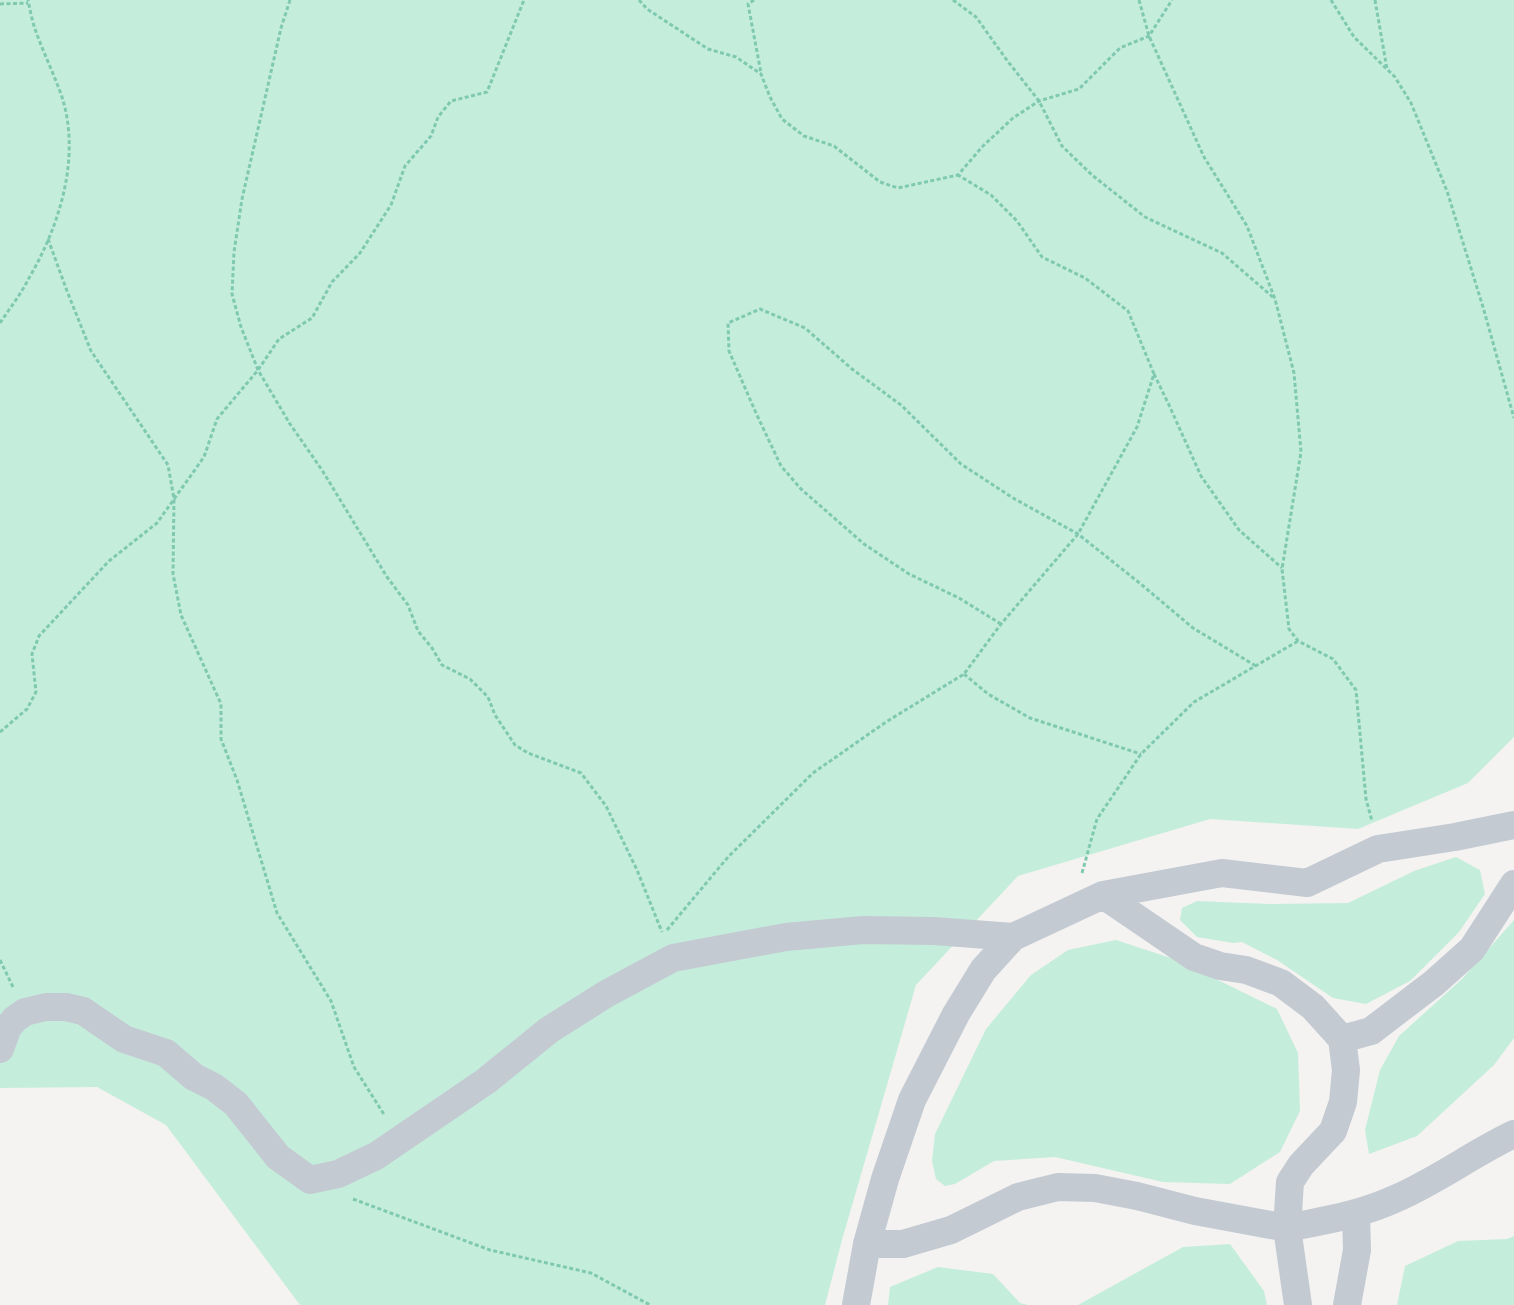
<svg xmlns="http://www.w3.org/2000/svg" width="1514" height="1305" font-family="'DejaVu Sans',sans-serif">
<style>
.green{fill:#c5eddc}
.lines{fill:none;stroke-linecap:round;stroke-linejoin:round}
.path{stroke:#7fc9b1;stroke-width:3;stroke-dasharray:4 2.5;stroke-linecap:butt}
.minor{stroke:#c4cad2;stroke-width:28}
</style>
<rect width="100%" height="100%" fill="#f4f3f2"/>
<!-- green -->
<path class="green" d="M0,0H1514V737L1468,783L1358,829L1210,819L1018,876L916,985L842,1240L825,1305H300L166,1125L97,1087L0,1088Z
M1456,857L1480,870L1485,894L1459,932L1410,981L1366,1004L1333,998L1277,960L1242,942L1233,943L1197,937L1180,920L1182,908L1197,901L1270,904L1348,903L1414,871Z
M1514,920V1038L1494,1065L1417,1136L1369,1154L1365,1130L1380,1070L1399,1036L1462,979Z
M1116,940L1177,960L1277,1009L1298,1053L1300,1111L1280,1152L1230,1184L1163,1182L1055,1157L994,1161L955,1184L945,1186L936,1179L932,1161L935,1134L986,1029L1031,975L1068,950Z
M1514,1236V1305H1397L1405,1266L1458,1241L1507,1239Z
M1230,1244L1264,1291L1267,1305H1078L1183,1247Z
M938,1267L993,1274L1020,1303L1028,1305H888L890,1287Z"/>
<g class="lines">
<!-- path -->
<path class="path" d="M290,0L281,28L242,199L234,252L232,294L241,327L258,370L290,424L322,470L387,577L408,605L418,631L432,648L442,665L470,679L488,697L495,715L515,745L528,753L581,773L606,806L637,870L662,932
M639,0L647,9L708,49L736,57L761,74L770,97L782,119L804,136L834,146L880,182L898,188L958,175L982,147L1013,118L1039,101L1079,89L1120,48L1149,36L1172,0
M754,0L748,4L761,73
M953,0L976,17L1006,59L1039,101L1062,146L1092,175L1145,217L1222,253L1275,299
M1139,0L1149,36L1204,157L1247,226L1275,299L1294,373L1301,452L1282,569L1289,629L1298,641L1333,659L1356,690L1366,799L1372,821
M1331,0L1354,37L1395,77L1411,103L1447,191L1483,307L1514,418
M1375,0L1387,69
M0,4L28,3
M48,239L67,291L91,351L168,465L174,499L173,574L181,615L221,704V739L237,780L277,913L331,1001L354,1067L385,1116
M0,323C10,308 21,294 29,278C60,225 81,157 62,97C54,74 43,52 35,29C32,20 30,10 28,0
M1154,374L1169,405L1201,476L1239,530L1282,568
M1001,624L959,598L909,574L864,544L801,489L781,466L756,413L729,351L728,323L760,309L805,328L852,369L901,405L961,464L1013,498L1078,534L1142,585L1193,628L1256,666
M964,674L988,694L1030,718L1141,754
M0,732L27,709L36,692L32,654L39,636L109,561L157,523L204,457L217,419L258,370L279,339L312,318L332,282L360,253L391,205L405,166L431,136L438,117L451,101L487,92L524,0
M1082,873L1097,819L1141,754L1194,702L1298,641
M667,930L728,857L813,773L886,722L964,674L1001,624L1078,534L1137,427L1154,374L1128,311L1085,278L1042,257L1017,221L991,195L958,175
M0,960L13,987
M353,1199L490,1250L591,1273L650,1305"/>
<!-- minor -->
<path class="minor" d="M1342,1039L1371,1031L1434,983L1472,949L1514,884
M0,1049L8,1027L15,1019L25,1012L46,1007H66L83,1011L124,1039L166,1053L194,1077L214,1087L236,1104L278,1157L310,1180L338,1174L376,1156L486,1081L549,1030L606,994L673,958L786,937L863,930L934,931L1013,937L1103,895L1222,873L1307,883L1378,849L1455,837L1514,825
M867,1244H903L951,1230L1018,1197L1058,1187L1095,1188L1137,1196L1195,1211L1287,1228L1290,1182L1301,1165L1333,1131L1343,1102L1346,1070L1342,1039L1313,1007L1281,983L1246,970L1220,966L1194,957L1103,895
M856,1305L867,1244L885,1179L912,1100L956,1014L983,970L1013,937
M1298,1305L1287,1228C1327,1220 1360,1215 1397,1198C1438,1180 1474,1153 1514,1134
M1347,1305L1357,1250L1356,1214"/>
</g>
</svg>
